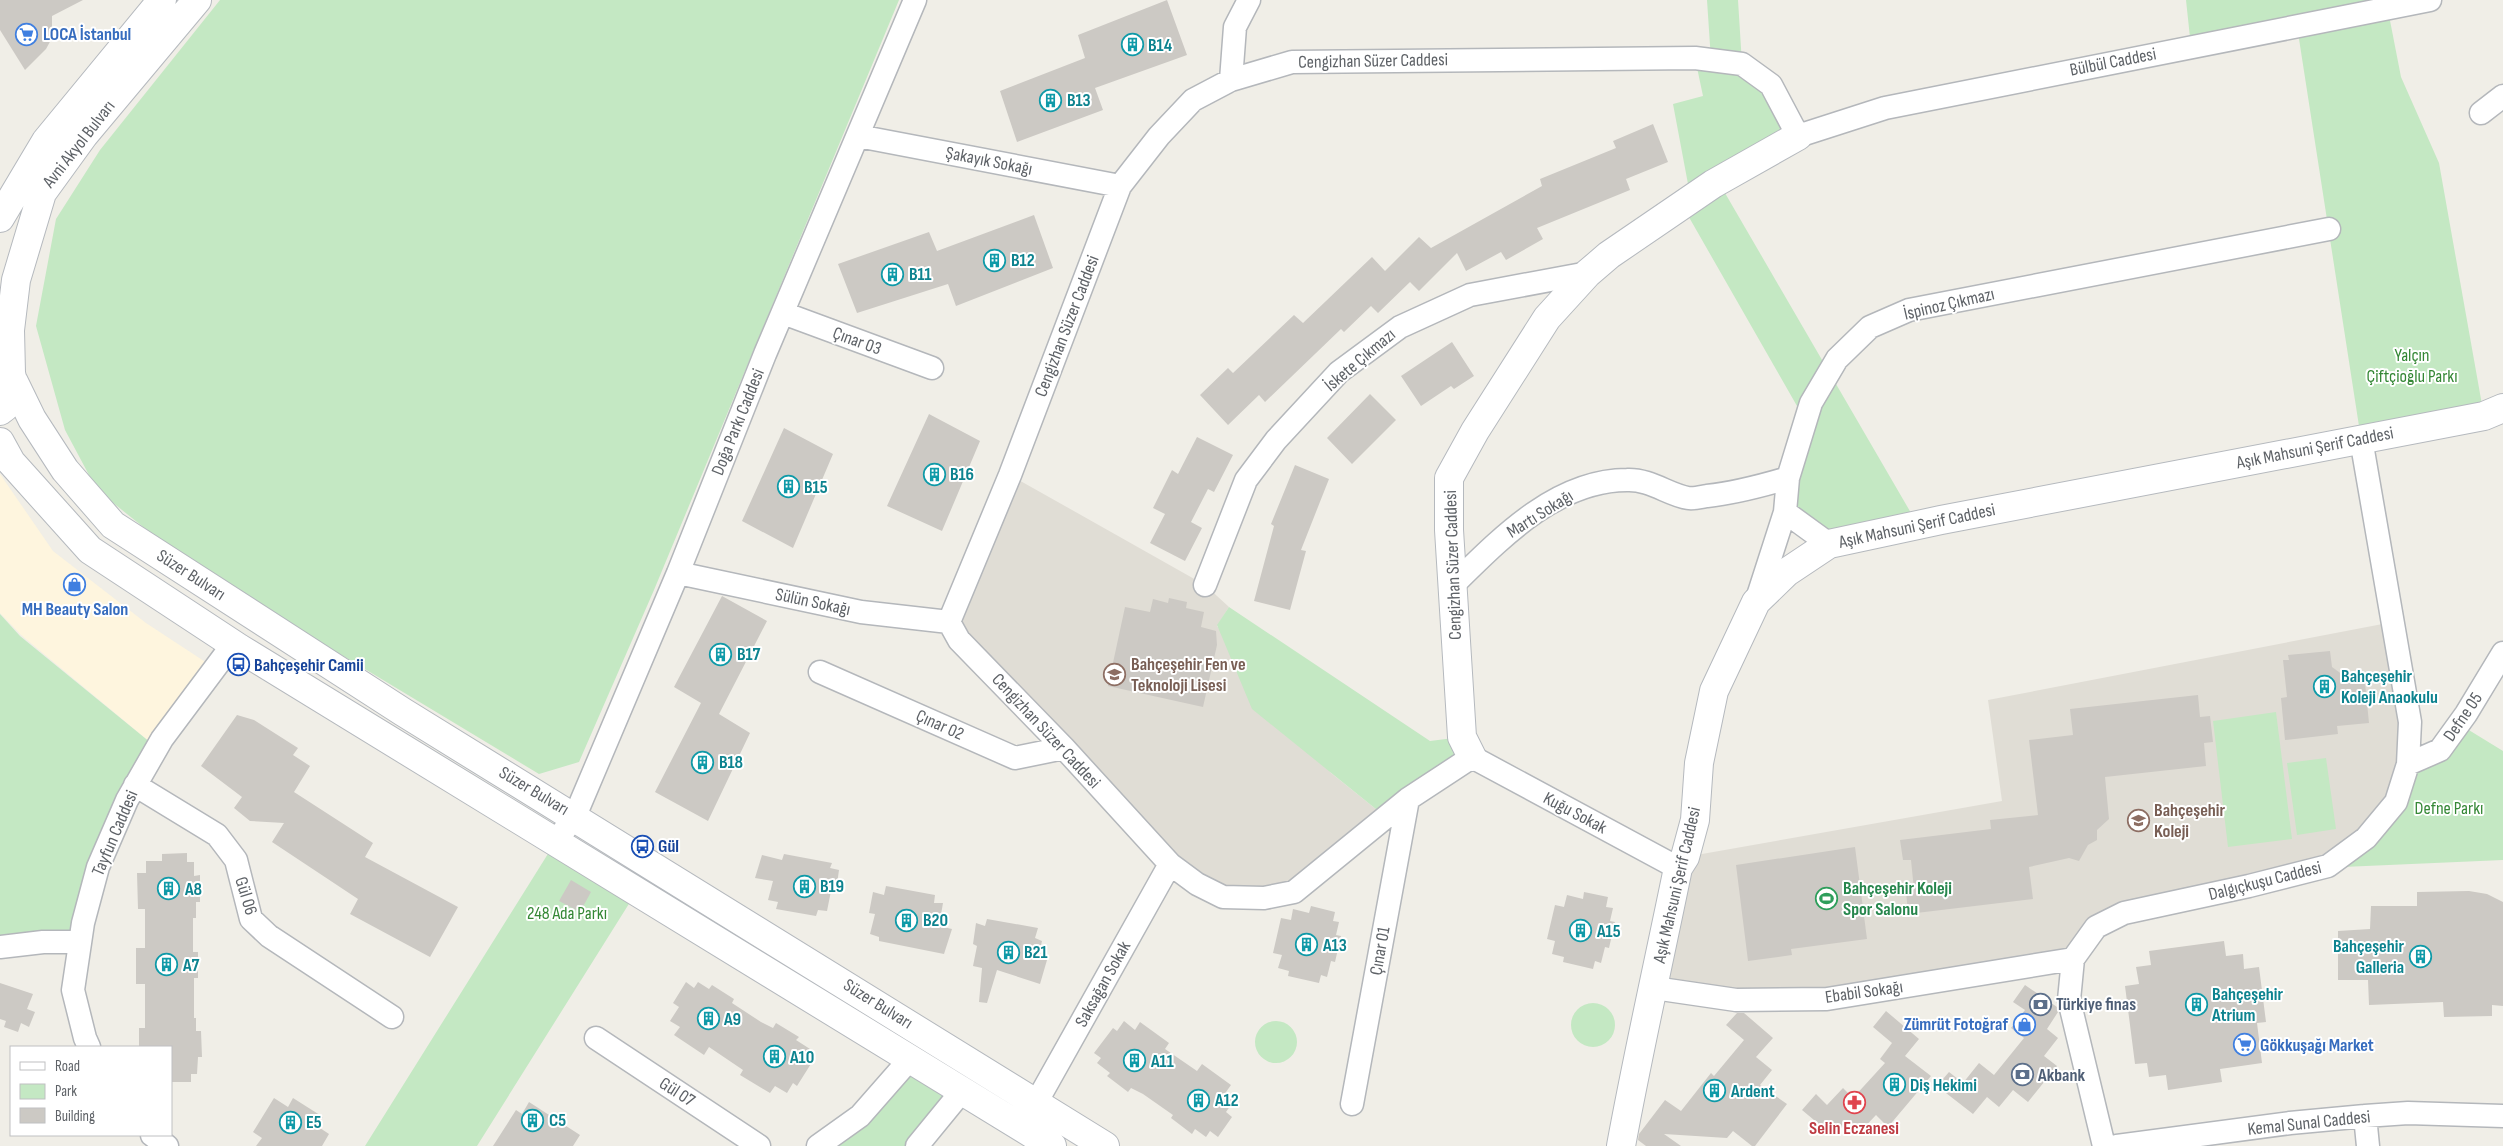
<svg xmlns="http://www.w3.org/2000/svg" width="2503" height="1146" font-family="'Sofia Sans Condensed',sans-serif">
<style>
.commercial{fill:#fef5de}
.education{fill:#e0ddd5}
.green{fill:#c4e8c3}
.building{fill:#ccc9c4}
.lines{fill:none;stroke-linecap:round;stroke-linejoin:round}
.street-casing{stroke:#b4b7bb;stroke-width:25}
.secondary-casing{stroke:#b5b9be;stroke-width:30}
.street{stroke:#fff;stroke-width:22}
.secondary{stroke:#fff;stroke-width:28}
.labels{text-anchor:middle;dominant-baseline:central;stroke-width:4;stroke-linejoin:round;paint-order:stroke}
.shop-label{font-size:18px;font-weight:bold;fill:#366cbe;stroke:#fff;text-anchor:start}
.culture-label{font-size:18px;font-weight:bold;fill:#0d838f;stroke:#fff;text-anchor:start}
.street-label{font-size:18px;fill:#5e6267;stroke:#fff}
.park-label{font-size:18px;fill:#348735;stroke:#fff}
.education-label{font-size:18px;font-weight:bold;fill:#785e54;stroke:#fff;text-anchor:start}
.transit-label{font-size:18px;font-weight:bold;fill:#164399;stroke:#fff;text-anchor:start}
.leisure-label{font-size:18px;font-weight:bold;fill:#27864d;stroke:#fff;text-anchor:start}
.service-label{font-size:18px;font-weight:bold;fill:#4e5e75;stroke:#fff;text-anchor:start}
.health-label{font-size:18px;font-weight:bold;fill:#be3a42;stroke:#fff}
</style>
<rect width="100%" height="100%" fill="#f0eee7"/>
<!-- commercial -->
<path class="commercial" d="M0,474L53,551L146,623L210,665L151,743L21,635L0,613Z"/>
<!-- education -->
<path class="education" d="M1010,475L1205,585L1229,607L1217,626L1331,773L1387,818L1294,892L1197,884L949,622Z
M2393,622L2410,722L2396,802L2328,866L2124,913L2073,959L1827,999L1654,988L1685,857L2002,801L1988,700Z"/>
<!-- green -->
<path class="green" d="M220,0H899L654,590L579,762L539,774L187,562L97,490L65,430L36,326L56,219L100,150Z
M1707,0H1738L1742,64L1798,136L1718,181L1918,525L1829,544L1785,512L1805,420L1682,205L1694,196L1688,184L1673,104L1703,96L1695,58L1711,60Z
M2186,0H2386L2401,77L2439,163L2484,416L2361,439L2297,26L2191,47Z
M1229,607L1430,741L1462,737L1472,757L1387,818L1252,709L1217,625Z
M0,614L20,636L151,743L72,932L0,943Z
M2276,712L2292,839L2228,847L2213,721Z
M2459,724L2503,751V860L2320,868L2366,838L2408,764Z
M2326,758L2336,829L2297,835L2287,763Z
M556,841L637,891L477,1146H365Z
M1571 1025a22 22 0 1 1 44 0a22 22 0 1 1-44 0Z
M1255 1042a21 21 0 1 1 42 0a21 21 0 1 1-42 0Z
M910,1059L962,1091L917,1146H818Z"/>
<!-- building -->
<path class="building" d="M0,0H83L52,16V38L46,49L25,70L0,30Z
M1167,0L1187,55L1095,88L1103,110L1017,142L1000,91L1085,58L1078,35Z
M1653,124L1668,162L1626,179L1630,190L1537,228L1543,239L1506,260L1501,252L1466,271L1457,253L1419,291L1410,282L1378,313L1371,306L1344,332L1341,329L1265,402L1259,395L1228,425L1200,395L1228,368L1233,373L1294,315L1303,323L1372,257L1385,271L1419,237L1431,248L1542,186L1540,179L1616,148L1613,141Z
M1034,215L1053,268L956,306L948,284L857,313L838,264L929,232L937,251Z
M1452,342L1474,376L1454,389L1451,386L1421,406L1401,376Z
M1370,394L1396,420L1352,464L1327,438Z
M929,414L980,441L942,531L887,506Z
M784,428L833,454L793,548L742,521Z
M1197,437L1233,455L1214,492L1208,489L1191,522L1202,528L1185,561L1150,543L1165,514L1153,508L1172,470L1178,474Z
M1295,465L1329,479L1301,550L1306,551L1290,610L1254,601L1274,526L1271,524Z
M722,596L767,621L719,714L750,733L708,821L655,792L701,703L674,687Z
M1169,598L1187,602L1186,608L1204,612L1201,627L1216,631L1217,645L1203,707L1108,686L1125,607L1150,612L1153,599L1168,603Z
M2330,651L2332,667L2343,675L2364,673L2369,723L2337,726L2338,734L2285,740L2281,698L2287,697L2283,660H2289L2288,655Z
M2198,695L2200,717L2210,716L2213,742L2204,743L2206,766L2105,777L2109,819L2097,830V840L2088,845L2079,861L2069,858L2029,867L2033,899L1908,914L1906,891L1914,890L1911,860H1903L1900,840L1991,829L1990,820L2038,815L2029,740L2073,735L2070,709Z
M237,715L254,720L298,748L293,755L310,766L294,792L373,843L365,857L458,907L430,957L350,914L358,899L272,842L284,823L250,821L234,808L242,797L201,766Z
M1855,847L1867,939L1791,949L1792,955L1748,961L1736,865Z
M187,853V862H194V876L200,875V902H196V918H193V952H198V978H194V1018H196V1031H201L202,1057H198L197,1074H191V1082H171V1047H139V1028H145V984H136V948H145V909H138L137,873H146V861H162V854Z
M784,854L832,863L830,868L839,870L836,891H831L827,911L818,910L816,916L776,909L778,902L768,900L773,881L755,878L762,855L782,860Z
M571,880L591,892L580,912L559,901Z
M886,886L935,895L934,903H943L939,926L952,929L944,954L879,941V937L870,934L875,914L869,913L873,892L884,895Z
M2469,891L2487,894L2503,902V1006L2492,1005V1016L2444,1017L2443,1002L2369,1005L2368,980H2338V931L2370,929L2371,906H2417V892Z
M1584,892L1608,897L1606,907L1613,908L1610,921L1615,922L1609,948L1605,947L1601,963L1595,961L1593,969L1563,962L1564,957L1552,954L1555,941L1547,939L1555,905L1564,907L1567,895L1583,899Z
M1311,906L1335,912L1333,921L1339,922L1336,935L1341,936L1335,962L1331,961L1327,977L1321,975L1319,983L1288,976L1289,971L1278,968L1282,955L1273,953L1281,918L1291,920L1293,909L1309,913Z
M987,919L1038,928L1035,938L1042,941L1038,958L1047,960L1040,984L997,970L987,1003L979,1002L982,968L973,966L977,946L973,944L976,923L985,926Z
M2224,941L2226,956L2243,954L2244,969L2259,967L2266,1022L2257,1023L2262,1063L2220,1069L2222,1082L2168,1090L2166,1075L2149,1077L2147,1063L2135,1064L2125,986L2139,984L2136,967L2151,965L2149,951Z
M686,982L694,988L698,982L709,989L712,985L734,999L732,1003L761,1022L773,1028L776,1023L799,1037L796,1040L810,1049L807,1055L814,1059L797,1086L793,1083L787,1093L775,1086L770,1093L740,1075L743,1070L709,1047L704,1055L674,1035L680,1027L670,1021L679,1007L673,1003Z
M0,983L33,994L27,1009L35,1012L29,1027L21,1023L18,1032L4,1027L6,1021L0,1019Z
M2025,985L2057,1007L2058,1012L2047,1029L2058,1038L2044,1056L2057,1066L2028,1102L2013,1090L1999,1107L1987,1097L1973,1114L1937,1086L1949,1072L1963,1083L1979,1063L1994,1075L2024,1038L2011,1028L2025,1010L2013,1002Z
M1886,1011L1919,1039L1905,1056L1931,1076L1888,1127L1876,1115L1860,1132L1849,1122L1832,1135L1802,1110L1816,1094L1827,1105L1843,1088L1853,1098L1885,1063L1880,1059L1892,1043L1873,1027Z
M1737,1013H1744L1773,1038L1756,1057L1772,1070L1760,1085L1787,1104L1755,1146H1752L1733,1131L1727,1138L1664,1134L1681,1146H1646L1638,1140L1639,1134L1665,1100L1681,1111L1711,1073L1714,1076L1744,1040L1726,1025Z
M1124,1021L1135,1030L1140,1022L1169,1043L1165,1049L1197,1071L1202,1064L1231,1085L1226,1092L1235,1099L1226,1112L1232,1117L1218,1137L1210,1131L1206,1137L1195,1129L1192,1134L1171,1118L1173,1115L1143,1094L1131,1088L1128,1092L1107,1076L1110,1073L1097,1063L1101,1058L1094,1053L1113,1028L1117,1031Z
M274,1098L288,1107L293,1098L323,1117L317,1126L329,1134L322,1146H256L262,1138L253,1132Z
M529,1102L580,1135L573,1146H493L516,1110L522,1114Z"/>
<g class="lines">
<defs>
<path id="street" d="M1231,80L1235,27L1249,0
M2481,113L2503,96
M858,136L1120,186
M783,313L932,368
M1785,512L1829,544
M678,573L861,612L949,622
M1205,585L1246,480L1276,440L1339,372L1400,327L1470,295L1588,273
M1453,585C1500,539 1556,480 1627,480C1650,479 1669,495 1688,498C1694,499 1701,497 1707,496C1735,493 1761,486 1788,478
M1756,602L1785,512L1788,478L1811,403L1837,359L1870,327L1909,310L2329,229
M820,672L1015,758L1064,748
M2408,764L2440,750L2466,714L2503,653
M135,785L217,835L236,860L251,919L269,936L392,1017
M556,841L575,816L678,573L765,354L915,0
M1678,868L1472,757L1408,799L1294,892L1264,898L1223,897L1197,884L1170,864L1064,748L959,640L949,622L1010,475L1120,186L1159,136L1193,100L1231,80L1292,62L1695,58L1742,64L1771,85L1798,136L1885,108L2430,0
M0,947L43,942H80
M1654,988L1736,1000L1827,999L2073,959
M596,1038L759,1146
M89,1047L85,1038L73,990L83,923L98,867L127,800L162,739L233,644
M1036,1103L1170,864
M1352,1104L1408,799
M2365,1116L2368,1146
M152,1135L167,1146
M818,1146L860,1116L910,1059
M917,1146L962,1091
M2104,1146L2069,1000L2073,959L2096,927L2124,913L2249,886L2328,866L2366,838L2396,802L2408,764L2410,722L2361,439
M2117,1146L2290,1123L2365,1116L2408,1113L2503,1116"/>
<path id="secondary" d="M0,218L46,141L162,0
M11,373L10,330L16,280L42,193L84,135L197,0
M14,382L32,419L65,470L113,525L403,712L1105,1146
M0,411C14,402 15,387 11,373
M0,442L11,462L90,550L239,648L1052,1146
M1472,757L1462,737L1449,530V478L1475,431L1547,318L1588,273L1609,255L1713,184L1798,136
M1621,1146C1638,1053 1659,961 1678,868L1685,857L1695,820L1699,763L1714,691L1756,602L1787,572L1829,544L1941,520L2484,416L2503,408"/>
</defs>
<!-- street casing -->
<use href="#street" class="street-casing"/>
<!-- secondary casing -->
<use href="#secondary" class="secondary-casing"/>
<!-- street -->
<use href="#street" class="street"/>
<!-- secondary -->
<use href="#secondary" class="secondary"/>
</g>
<!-- icons -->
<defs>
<symbol id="supermarket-ring" viewBox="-11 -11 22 22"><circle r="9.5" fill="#fff" stroke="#3f7fe0" stroke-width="1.5"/><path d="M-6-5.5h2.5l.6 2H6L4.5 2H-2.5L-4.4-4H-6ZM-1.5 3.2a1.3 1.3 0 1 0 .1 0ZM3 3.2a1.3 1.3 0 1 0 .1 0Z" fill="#3f7fe0"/></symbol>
<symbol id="building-ring" viewBox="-11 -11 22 22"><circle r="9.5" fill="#fff" stroke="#0f9aa8" stroke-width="1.5"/><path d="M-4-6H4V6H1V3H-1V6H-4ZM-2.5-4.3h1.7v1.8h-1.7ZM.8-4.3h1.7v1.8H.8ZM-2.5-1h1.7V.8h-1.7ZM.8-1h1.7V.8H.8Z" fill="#0f9aa8"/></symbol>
<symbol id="shop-ring" viewBox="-11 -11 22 22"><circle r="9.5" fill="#fff" stroke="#3f7fe0" stroke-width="1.5"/><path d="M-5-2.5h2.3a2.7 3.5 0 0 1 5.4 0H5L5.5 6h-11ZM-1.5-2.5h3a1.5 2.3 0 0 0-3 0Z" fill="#3f7fe0"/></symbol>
<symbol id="bus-ring" viewBox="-11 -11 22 22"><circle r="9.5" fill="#fff" stroke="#1a4fb4" stroke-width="1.5"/><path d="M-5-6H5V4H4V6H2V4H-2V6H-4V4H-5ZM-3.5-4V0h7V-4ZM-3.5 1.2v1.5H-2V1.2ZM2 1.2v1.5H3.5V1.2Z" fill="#1a4fb4"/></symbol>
<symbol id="school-ring" viewBox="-11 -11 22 22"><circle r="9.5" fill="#fff" stroke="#8d6e63" stroke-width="1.5"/><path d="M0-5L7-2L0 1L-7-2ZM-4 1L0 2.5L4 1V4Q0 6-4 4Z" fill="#8d6e63"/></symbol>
<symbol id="stadium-ring" viewBox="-11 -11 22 22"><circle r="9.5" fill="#fff" stroke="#2e9e5b" stroke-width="1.5"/><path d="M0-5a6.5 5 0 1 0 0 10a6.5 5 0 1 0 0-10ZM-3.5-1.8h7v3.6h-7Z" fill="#2e9e5b"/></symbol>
<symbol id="bank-ring" viewBox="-11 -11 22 22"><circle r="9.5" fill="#fff" stroke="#5c6f8a" stroke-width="1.5"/><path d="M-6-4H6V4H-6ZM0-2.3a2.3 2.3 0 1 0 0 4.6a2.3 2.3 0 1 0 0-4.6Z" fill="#5c6f8a"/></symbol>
<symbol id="pharmacy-ring" viewBox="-11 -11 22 22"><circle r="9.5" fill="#fff" stroke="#e0444e" stroke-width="1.5"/><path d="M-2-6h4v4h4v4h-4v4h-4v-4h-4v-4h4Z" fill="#e0444e"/></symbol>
</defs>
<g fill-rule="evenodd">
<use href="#supermarket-ring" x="14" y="22" width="25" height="25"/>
<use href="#building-ring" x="1120" y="32" width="25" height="25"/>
<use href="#building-ring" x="1038" y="88" width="25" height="25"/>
<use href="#building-ring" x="982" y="248" width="25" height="25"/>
<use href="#building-ring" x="880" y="262" width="25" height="25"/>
<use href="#building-ring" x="922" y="462" width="25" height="25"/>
<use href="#building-ring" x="776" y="474" width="25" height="25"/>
<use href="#shop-ring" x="62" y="572" width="25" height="25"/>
<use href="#building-ring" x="708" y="642" width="25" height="25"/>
<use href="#bus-ring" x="226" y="652" width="25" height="25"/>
<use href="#school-ring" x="1102" y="662" width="25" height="25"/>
<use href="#building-ring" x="2312" y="674" width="25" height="25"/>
<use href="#building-ring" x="690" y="750" width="25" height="25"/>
<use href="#school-ring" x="2126" y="808" width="25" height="25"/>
<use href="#bus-ring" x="630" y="834" width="25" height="25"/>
<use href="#building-ring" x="792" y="874" width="25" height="25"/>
<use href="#building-ring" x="156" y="876" width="25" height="25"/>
<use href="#stadium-ring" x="1814" y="886" width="25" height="25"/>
<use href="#building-ring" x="894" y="908" width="25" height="25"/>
<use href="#building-ring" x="1568" y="918" width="25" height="25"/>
<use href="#building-ring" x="1294" y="932" width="25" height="25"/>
<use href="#building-ring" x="996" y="940" width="25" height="25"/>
<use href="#building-ring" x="2408" y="944" width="25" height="25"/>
<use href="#building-ring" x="154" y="952" width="25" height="25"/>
<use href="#bank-ring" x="2028" y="992" width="25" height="25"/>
<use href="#building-ring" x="2184" y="992" width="25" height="25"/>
<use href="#building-ring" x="696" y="1006" width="25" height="25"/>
<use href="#shop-ring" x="2012" y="1012" width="25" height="25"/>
<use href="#supermarket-ring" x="2232" y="1032" width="25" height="25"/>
<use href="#building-ring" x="762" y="1044" width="25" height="25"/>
<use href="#building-ring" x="1122" y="1048" width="25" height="25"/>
<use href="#bank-ring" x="2010" y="1062" width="25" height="25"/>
<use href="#building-ring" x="1882" y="1072" width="25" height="25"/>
<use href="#building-ring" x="1702" y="1078" width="25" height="25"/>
<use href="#building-ring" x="1186" y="1088" width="25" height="25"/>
<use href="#pharmacy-ring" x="1842" y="1090" width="25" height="25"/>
<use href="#building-ring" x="520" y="1108" width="25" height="25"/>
<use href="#building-ring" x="278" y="1110" width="25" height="25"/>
</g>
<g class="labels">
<!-- shop labels -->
<g class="shop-label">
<text x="43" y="34">LOCA İstanbul</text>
<text x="75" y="609" text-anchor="middle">MH Beauty Salon</text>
<text x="2008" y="1024" text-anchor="end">Zümrüt Fotoğraf</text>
<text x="2260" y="1045">Gökkuşağı Market</text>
</g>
<!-- culture labels -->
<g class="culture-label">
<text x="1148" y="45">B14</text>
<text x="1067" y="100">B13</text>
<text x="1011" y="260">B12</text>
<text x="909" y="274">B11</text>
<text x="950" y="474">B16</text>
<text x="804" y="487">B15</text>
<text x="737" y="654">B17</text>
<text x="2341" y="676">Bahçeşehir<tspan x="2341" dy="21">Koleji Anaokulu</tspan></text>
<text x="719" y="762">B18</text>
<text x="820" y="886">B19</text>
<text x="185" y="889">A8</text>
<text x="923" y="920">B20</text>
<text x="1597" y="931">A15</text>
<text x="1323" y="945">A13</text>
<text x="2404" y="946" text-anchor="end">Bahçeşehir<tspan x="2404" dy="21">Galleria</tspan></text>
<text x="1024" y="952">B21</text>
<text x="183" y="965">A7</text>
<text x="2212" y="994">Bahçeşehir<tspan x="2212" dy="21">Atrium</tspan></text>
<text x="724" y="1019">A9</text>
<text x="790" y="1057">A10</text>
<text x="1151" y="1061">A11</text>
<text x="1910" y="1085">Diş Hekimi</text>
<text x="1731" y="1091">Ardent</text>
<text x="1215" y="1100">A12</text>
<text x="549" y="1120">C5</text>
<text x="306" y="1122">E5</text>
</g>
<!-- street labels -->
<g class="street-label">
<text transform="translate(1373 61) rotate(-1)">Cengizhan Süzer Caddesi</text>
<text transform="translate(2113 62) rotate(-11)">Bülbül Caddesi</text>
<text transform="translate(79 144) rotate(-52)">Avni Akyol Bulvarı</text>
<text transform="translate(989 161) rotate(11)">Şakayık Sokağı</text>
<text transform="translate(1949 304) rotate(-13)">İspinoz Çıkmazı</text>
<text transform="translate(1067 326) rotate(-69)">Cengizhan Süzer Caddesi</text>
<text transform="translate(857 341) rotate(20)">Çınar 03</text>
<text transform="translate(1360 360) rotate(-40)">İskete Çıkmazı</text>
<text transform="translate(738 422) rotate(-68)">Doğa Parkı Caddesi</text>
<text transform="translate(2315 448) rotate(-11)">Aşık Mahsuni Şerif Caddesi</text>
<text transform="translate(1540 514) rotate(-32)">Martı Sokağı</text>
<text transform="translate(1917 526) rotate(-12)">Aşık Mahsuni Şerif Caddesi</text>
<text transform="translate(1453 565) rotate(-92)">Cengizhan Süzer Caddesi</text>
<text transform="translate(191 575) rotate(33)">Süzer Bulvarı</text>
<text transform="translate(813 602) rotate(12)">Sülün Sokağı</text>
<text transform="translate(2463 717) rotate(-56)">Defne 05</text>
<text transform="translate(940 725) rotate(24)">Çınar 02</text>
<text transform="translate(1046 731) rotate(47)">Cengizhan Süzer Caddesi</text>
<text transform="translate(534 791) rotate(31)">Süzer Bulvarı</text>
<text transform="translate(1575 813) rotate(28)">Kuğu Sokak</text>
<text transform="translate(115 833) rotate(-67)">Tayfun Caddesi</text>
<text transform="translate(2265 881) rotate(-14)">Dalgıçkuşu Caddesi</text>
<text transform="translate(1677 885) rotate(-77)">Aşık Mahsuni Şerif Caddesi</text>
<text transform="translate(246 896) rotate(73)">Gül 06</text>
<text transform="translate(1380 951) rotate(-80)">Çınar 01</text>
<text transform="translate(1103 984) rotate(-61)">Saksağan Sokak</text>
<text transform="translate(1864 992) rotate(-8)">Ebabil Sokağı</text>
<text transform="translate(878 1004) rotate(32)">Süzer Bulvarı</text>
<text transform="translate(677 1092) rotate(33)">Gül 07</text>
<text transform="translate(2309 1123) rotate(-6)">Kemal Sunal Caddesi</text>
</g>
<!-- park labels -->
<g class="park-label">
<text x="2412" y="355">Yalçın<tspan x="2412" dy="21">Çiftçioğlu Parkı</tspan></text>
<text x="2449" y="808">Defne Parkı</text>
<text x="567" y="913">248 Ada Parkı</text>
</g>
<!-- education labels -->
<g class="education-label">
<text x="1131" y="664">Bahçeşehir Fen ve<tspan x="1131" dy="21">Teknoloji Lisesi</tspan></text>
<text x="2154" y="810">Bahçeşehir<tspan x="2154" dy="21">Koleji</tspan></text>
</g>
<!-- transit labels -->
<g class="transit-label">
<text x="254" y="665">Bahçeşehir Camii</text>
<text x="658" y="846">Gül</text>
</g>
<!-- leisure labels -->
<g class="leisure-label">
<text x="1843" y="888">Bahçeşehir Koleji<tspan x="1843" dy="21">Spor Salonu</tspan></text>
</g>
<!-- service labels -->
<g class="service-label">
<text x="2056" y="1004">Türkiye finas</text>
<text x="2038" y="1075">Akbank</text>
</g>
<!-- health labels -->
<g class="health-label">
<text x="1854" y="1128">Selin Eczanesi</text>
</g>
</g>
<!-- legend -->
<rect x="10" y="1046" width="162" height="90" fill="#ffffff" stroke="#bfc0c2"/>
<rect x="20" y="1062" width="25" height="8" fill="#ffffff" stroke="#bfc0c2"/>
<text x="55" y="1071" font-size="15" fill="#5e6267">Road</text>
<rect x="20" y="1084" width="25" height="15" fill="#c4e8c3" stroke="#bfc0c2"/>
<text x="55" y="1096" font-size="15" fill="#5e6267">Park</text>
<rect x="20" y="1108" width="25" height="15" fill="#ccc9c4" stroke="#bfc0c2"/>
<text x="55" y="1121" font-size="15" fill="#5e6267">Building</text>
</svg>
